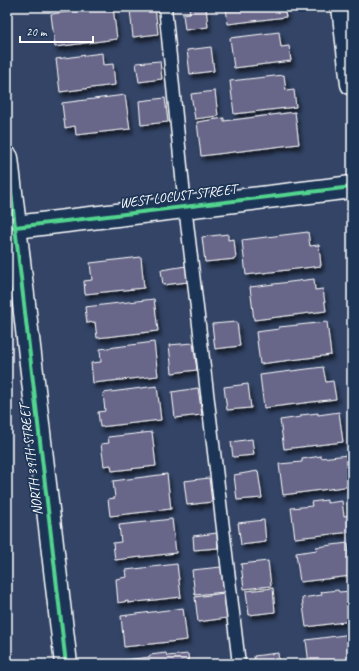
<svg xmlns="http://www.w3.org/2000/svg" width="359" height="671" font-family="Caveat,sans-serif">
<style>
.building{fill:#676689;stroke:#fff;filter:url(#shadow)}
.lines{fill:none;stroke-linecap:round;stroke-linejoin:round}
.lane-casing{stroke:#fff;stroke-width:15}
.street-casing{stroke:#fff;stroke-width:25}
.secondary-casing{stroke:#fff;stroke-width:25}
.lane{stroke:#1d3557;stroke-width:12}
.street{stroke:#1d3557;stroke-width:22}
.secondary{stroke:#1d3557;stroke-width:22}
.cycleway-casing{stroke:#1d3557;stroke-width:6}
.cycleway{stroke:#53d58f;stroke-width:4}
.labels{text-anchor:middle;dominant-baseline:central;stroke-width:3.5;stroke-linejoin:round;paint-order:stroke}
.street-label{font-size:14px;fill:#fff;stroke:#1d3557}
</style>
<defs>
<filter id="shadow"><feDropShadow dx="2.5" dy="4.5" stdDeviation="2" flood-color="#0009"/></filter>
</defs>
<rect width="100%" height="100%" fill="#346"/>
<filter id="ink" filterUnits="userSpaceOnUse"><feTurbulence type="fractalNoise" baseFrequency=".025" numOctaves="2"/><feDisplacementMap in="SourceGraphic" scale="8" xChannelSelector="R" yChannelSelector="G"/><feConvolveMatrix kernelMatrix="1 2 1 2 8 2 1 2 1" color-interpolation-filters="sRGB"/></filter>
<g filter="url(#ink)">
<!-- building -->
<path class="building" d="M109,7H113L117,39L55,47L51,14Z
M149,7H155L158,34L133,37L130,10Z
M189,7H206L208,27L185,30L183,14L190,13Z
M226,7H284L286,17L228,24Z
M279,32L281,47L289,46L291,61L234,68L230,38Z
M211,47L214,71L190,74L187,50Z
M102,53L103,65L113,64L115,85L60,92L56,59Z
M160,61L162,79L139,82L136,63Z
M284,75L286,91L294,90L296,107L234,114L230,81Z
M215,91L218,116L195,119L191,94Z
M125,95L130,129L76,135L75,126L65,128L62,103Z
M165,98L168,122L141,125L139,101Z
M295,112L299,144L201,156L197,122L224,118V121Z
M308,232L310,246L319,245L321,266L246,275L242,240Z
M228,234V240L234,239L236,259L205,262L202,237Z
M141,257L144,288L85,294L84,281L92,280L90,263Z
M186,266L188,282L163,285L161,270Z
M314,279L315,290L323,289L326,311L254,320L250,287Z
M154,299L158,331L97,338L95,322L87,323L85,307Z
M237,322L240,346L215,349L212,324Z
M327,322L331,355L260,364L256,332L279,329V327Z
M154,342L158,376L93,383L91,363L101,362L100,349Z
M193,343L197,370L172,373L169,345Z
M323,367L326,382L333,381L336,399L264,408L260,375Z
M248,384L251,408L227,410L224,387Z
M157,386L161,420L100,427L98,412L105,411L103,393Z
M198,388L202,415L175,418L172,392Z
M339,412L343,442L284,449L280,420L301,417V415L318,413V415Z
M152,432L156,466L112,471L111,465L104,466L101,444L109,443L108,437Z
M252,439L254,455L233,457L231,442Z
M348,455L352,486L283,495L279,464L302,462V459L321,456V458Z
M258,471L262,498L237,500L234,475Z
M167,474L171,509L110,516L108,499L115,498L113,481Z
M209,478L212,502L187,505L184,481Z
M327,500V503L342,501L344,516L350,515L352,532L295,538L291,508L312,506L311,502Z
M172,519L176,553L115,560L113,543L121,542L119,525Z
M264,520L266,542L241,545L238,523Z
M217,533L218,548L194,550L193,536Z
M348,543L351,576L300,582L296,553L317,550L316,547Z
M268,561L271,586L244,589L241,564Z
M177,564L181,597L128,603V601L118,603L116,579L127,577L126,570Z
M221,567L224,592L195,595L192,570Z
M273,588L275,612L249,615L246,591Z
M338,590L339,592L352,591V621L306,627L302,598L322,595L321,592Z
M224,593L227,618L198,622L195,597Z
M183,608L187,640L124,647L121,616Z
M352,634V664H309L306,640Z
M166,653L167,656L188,654L189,664H126L125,660L150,657V655Z
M278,653L279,664H255L254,656Z"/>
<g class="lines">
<defs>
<path id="lane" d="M165,7L185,206L239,664"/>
<path id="street" d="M343,7L352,84
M7,158L66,664"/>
<path id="secondary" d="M7,228L352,187"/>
</defs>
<!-- lane casing -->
<use href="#lane" class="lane-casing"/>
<!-- street casing -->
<use href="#street" class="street-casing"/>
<!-- secondary casing -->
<use href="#secondary" class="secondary-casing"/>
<!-- lane -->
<use href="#lane" class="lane"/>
<!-- street -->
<use href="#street" class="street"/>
<!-- secondary -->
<use href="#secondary" class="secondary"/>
<defs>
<path id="cycleway" d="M7,158L66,664
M7,228L352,187"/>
</defs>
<!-- cycleway casing -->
<use href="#cycleway" class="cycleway-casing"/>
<!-- cycleway -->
<use href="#cycleway" class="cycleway"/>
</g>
</g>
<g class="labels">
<!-- street labels -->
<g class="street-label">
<text transform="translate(178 196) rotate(-7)">WEST LOCUST STREET</text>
<text transform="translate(31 460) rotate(-97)">NORTH 39TH STREET</text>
</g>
</g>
<!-- margin -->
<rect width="359" height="671" fill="none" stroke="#1d3557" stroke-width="24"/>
<rect x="12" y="12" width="335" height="647" fill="none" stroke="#fff" stroke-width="1.5" filter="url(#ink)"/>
<!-- scale -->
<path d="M20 36v6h73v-6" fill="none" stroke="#ffffff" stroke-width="2"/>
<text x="26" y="36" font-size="12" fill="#ffffff" stroke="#1d3557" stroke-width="3" paint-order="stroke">20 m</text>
</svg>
